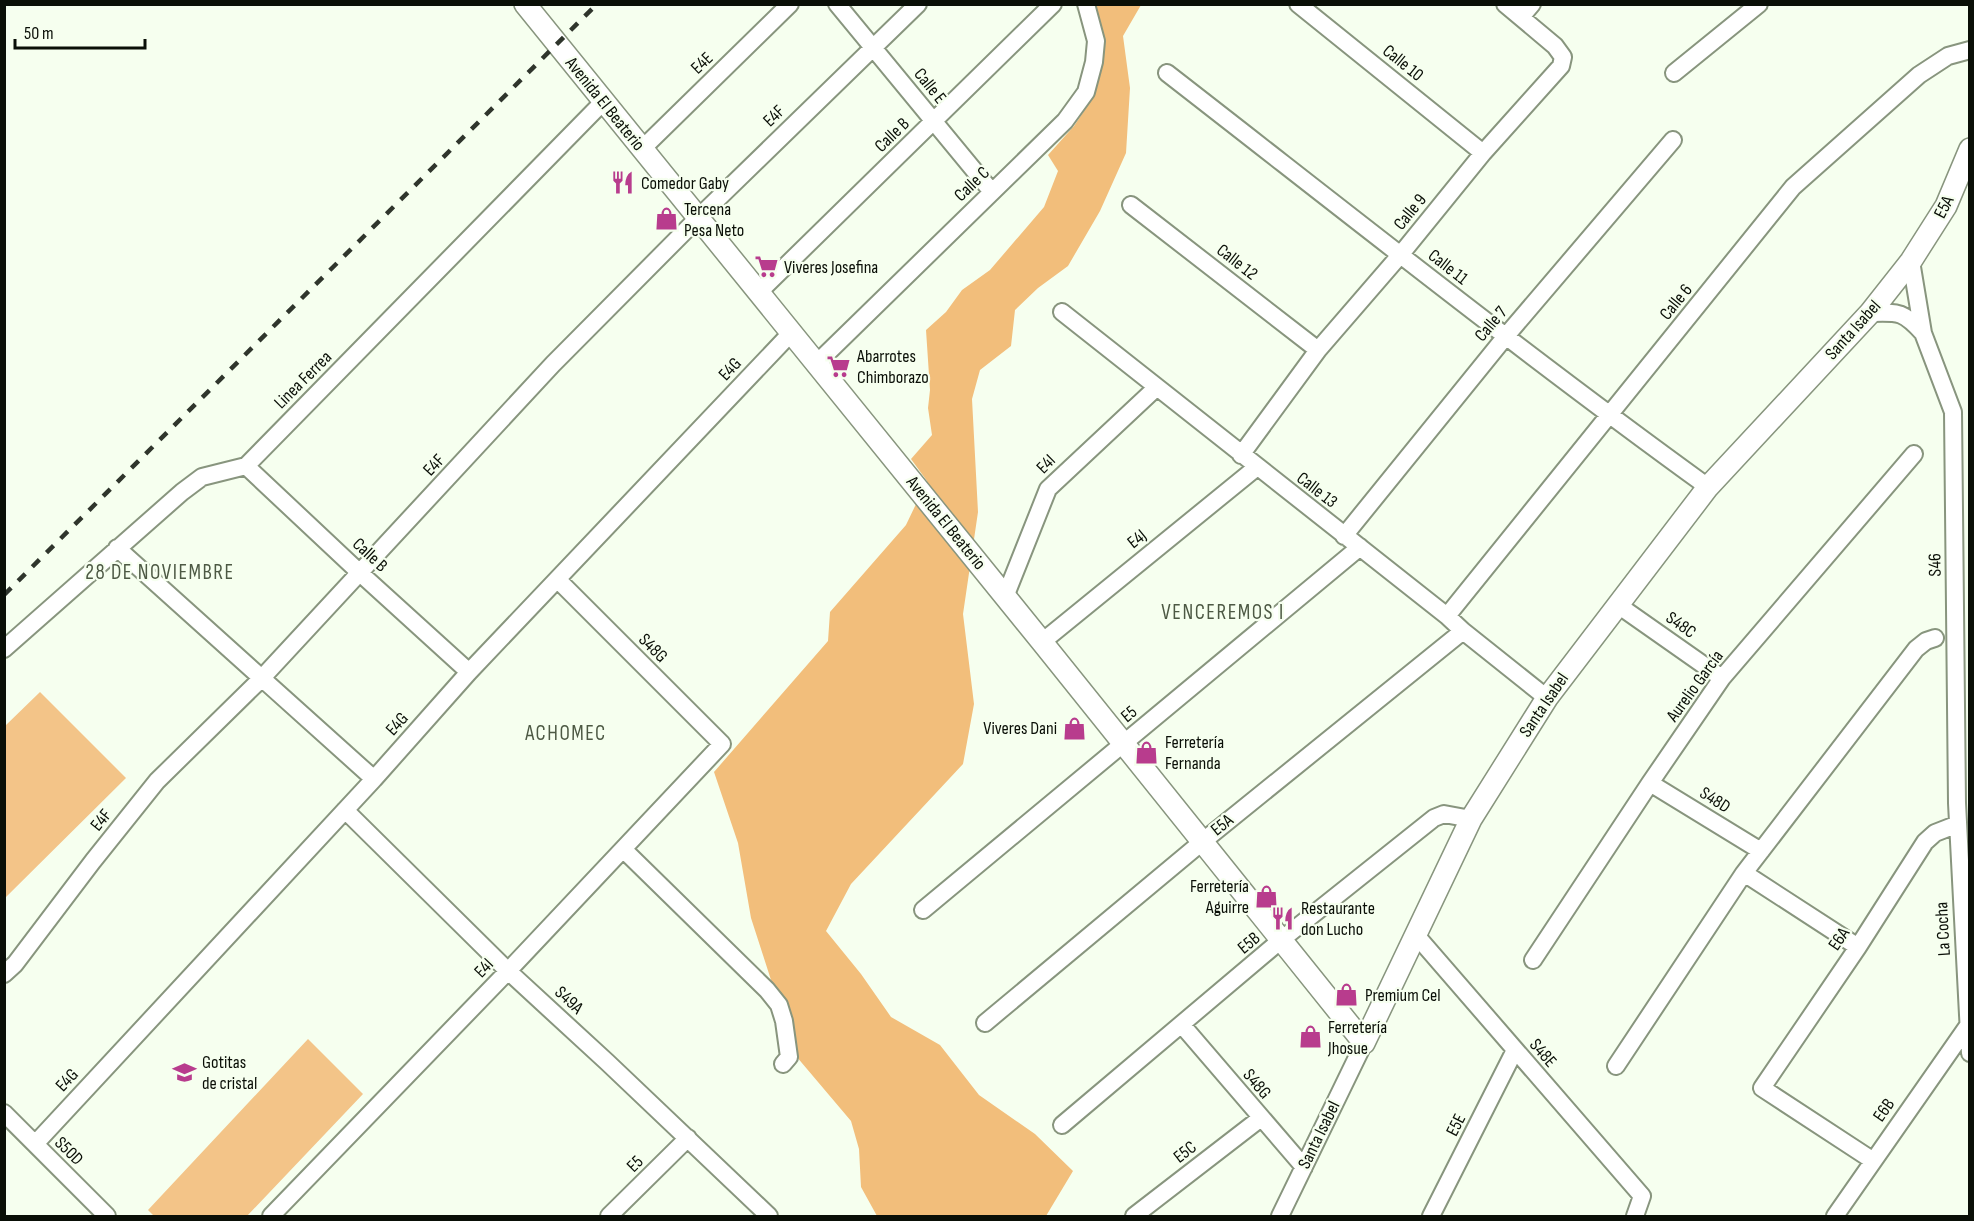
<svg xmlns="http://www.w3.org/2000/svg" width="1974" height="1221" font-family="'Sofia Sans Condensed',sans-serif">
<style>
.green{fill:#f3c488}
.forest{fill:#f2be7b}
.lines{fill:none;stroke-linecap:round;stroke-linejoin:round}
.minor-casing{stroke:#88957e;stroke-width:20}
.tertiary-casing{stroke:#88957e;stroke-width:24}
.minor{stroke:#fff;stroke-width:16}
.tertiary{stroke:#fff;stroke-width:21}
.rail{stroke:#2f352c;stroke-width:4.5;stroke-dasharray:10 10;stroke-linecap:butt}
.labels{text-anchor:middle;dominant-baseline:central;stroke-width:4.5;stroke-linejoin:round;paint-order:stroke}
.street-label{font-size:18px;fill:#0a0f07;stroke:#f6ffef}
.poi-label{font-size:18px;fill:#0a0f07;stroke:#f6ffef;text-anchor:start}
.quarter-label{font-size:21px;letter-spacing:1.5px;fill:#4d5944;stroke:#f6ffef}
</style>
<rect width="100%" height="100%" fill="#f6ffef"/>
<!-- green -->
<path class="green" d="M40,692L126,778L5,898V726Z
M308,1039L363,1094L247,1216H154L148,1210Z"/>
<!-- forest -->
<path class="forest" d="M1095,5H1141L1123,36L1130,88L1126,153L1100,211L1068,266L1038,288L1015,310L1011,346L980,370L972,399L978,512L963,614L974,704L963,764L851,884L826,931L861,974L891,1017L940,1045L979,1095L1035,1134L1073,1171L1046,1216H877L861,1187L859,1149L851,1121L796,1056L790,1018L771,980L751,918L738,843L714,772L828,641L830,612L906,525L927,481L911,459L932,435L928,408L930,390L926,330L946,312L962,290L990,270L1044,207L1058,171L1048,155L1074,126L1094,96L1101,69L1103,42Z"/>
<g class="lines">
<defs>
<path id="minor" d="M837,4L992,192
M1298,4L1483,153
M1521,17L1532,4
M1167,73C1346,212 1524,354 1708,487
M1674,73L1759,4
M642,149L790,4
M1131,205L1318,350
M1911,261L1923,333L1953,412L1957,803L1970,1053
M758,293L1053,4
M1062,312L1447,616L1463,631L1547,698
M1870,313C1899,312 1903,311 1923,333
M816,364L1065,121L1086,92L1094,62L1096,41L1086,4
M1241,455L1318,350L1401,254L1483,153L1561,66L1563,57L1555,46L1505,4
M246,466L360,573L469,672
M1344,536L1506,336L1673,140
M117,548L374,779
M1005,597L1048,489L1157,387
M1618,605L1722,678
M1447,616L1793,187L1919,75L1948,56L1970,50
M1042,642L1257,467
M4,649L182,492L202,477L246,466L603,102
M1650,783L1761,851
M345,810L508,971L607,1062L769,1216
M623,849L767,990L779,1005L784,1021L789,1057L783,1064
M1744,873L1858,947
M923,910L1360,547
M1415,934L1642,1196L1635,1216
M1533,960L1650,783L1722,678L1914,454
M4,974L15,964L93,861L157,781L261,679L553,364L698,218L918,4
M985,1023L1202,842L1463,631
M1182,1025L1304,1167
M1616,1066L1744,873L1916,649L1926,641L1935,638
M4,1113L107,1216
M1062,1125L1281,940L1434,818L1444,814L1471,819
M35,1144L374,779L469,672L791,333
M1872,1160L1762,1088L1858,947L1925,842L1935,833L1958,824
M271,1216L508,971L722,744L558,580
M609,1216L688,1138
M1134,1216L1261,1118
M1280,1216L1364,1043
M1431,1216L1515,1050
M1835,1216L1967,1027"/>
<path id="tertiary" d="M525,4L1042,642L1364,1043L1471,819L1547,698L1708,487L1870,313L1911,261L1946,206L1970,149"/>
</defs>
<!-- minor casing -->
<use href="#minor" class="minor-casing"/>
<!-- tertiary casing -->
<use href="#tertiary" class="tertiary-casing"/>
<!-- minor -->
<use href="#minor" class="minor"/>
<!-- tertiary -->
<use href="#tertiary" class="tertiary"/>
<!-- rail -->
<path class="rail" d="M4,595L597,4"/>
</g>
<!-- icons -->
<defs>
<symbol id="restaurant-bare" viewBox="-9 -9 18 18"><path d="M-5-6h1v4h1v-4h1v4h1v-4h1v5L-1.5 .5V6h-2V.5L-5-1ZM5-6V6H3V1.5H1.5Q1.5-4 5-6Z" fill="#b83c8d" stroke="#f6ffef" stroke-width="2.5" paint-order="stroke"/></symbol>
<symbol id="shop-bare" viewBox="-9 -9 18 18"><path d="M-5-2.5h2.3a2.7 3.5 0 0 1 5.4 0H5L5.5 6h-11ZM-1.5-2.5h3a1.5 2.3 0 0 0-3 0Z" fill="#b83c8d" stroke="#f6ffef" stroke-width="2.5" paint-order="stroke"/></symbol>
<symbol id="supermarket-bare" viewBox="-9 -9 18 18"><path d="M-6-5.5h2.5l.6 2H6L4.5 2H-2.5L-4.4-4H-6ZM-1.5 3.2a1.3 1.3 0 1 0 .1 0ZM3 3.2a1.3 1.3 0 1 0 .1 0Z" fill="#b83c8d" stroke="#f6ffef" stroke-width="2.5" paint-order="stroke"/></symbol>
<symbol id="school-bare" viewBox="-9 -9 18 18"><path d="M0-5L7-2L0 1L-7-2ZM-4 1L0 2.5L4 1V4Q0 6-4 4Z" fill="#b83c8d" stroke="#f6ffef" stroke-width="2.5" paint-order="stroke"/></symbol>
</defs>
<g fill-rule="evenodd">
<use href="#restaurant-bare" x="606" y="166" width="33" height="33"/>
<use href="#shop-bare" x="650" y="202" width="33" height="33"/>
<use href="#supermarket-bare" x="750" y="250" width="33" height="33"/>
<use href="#supermarket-bare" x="822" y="350" width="33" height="33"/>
<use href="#shop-bare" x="1058" y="712" width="33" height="33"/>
<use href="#shop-bare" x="1130" y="736" width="33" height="33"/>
<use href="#shop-bare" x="1250" y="880" width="33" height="33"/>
<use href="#restaurant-bare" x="1266" y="902" width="33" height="33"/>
<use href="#shop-bare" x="1330" y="978" width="33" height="33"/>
<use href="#shop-bare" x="1294" y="1020" width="33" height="33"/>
<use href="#school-bare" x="168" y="1056" width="33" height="33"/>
</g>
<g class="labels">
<!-- street labels -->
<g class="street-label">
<text transform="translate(702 63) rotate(-44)">E4E</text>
<text transform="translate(1403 63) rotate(39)">Calle 10</text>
<text transform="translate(930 86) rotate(51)">Calle E</text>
<text transform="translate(605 104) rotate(51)">Avenida El Beaterio</text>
<text transform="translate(774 116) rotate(-44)">E4F</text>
<text transform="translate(892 135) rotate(-44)">Calle B</text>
<text transform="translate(972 184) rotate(-44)">Calle C</text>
<text transform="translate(1944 207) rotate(-63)">E5A</text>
<text transform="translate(1410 212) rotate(-51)">Calle 9</text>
<text transform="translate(1237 262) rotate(38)">Calle 12</text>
<text transform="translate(1448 267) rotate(38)">Calle 11</text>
<text transform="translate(1676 302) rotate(-51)">Calle 6</text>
<text transform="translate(1491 324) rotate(-50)">Calle 7</text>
<text transform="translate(1853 330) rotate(-48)">Santa Isabel</text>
<text transform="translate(730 369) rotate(-47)">E4G</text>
<text transform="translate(303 380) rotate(-45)">Linea Ferrea</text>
<text transform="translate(1046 464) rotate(-45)">E4I</text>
<text transform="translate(434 465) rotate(-47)">E4F</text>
<text transform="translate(1317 490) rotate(38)">Calle 13</text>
<text transform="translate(946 523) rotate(51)">Avenida El Beaterio</text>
<text transform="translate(1137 539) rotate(-39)">E4J</text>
<text transform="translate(370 555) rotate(43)">Calle B</text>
<text transform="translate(1935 565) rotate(-91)">S46</text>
<text transform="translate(1681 625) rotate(35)">S48C</text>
<text transform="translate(653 648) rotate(45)">S48G</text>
<text transform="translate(1695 686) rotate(-54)">Aurelio García</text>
<text transform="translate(1544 705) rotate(-56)">Santa Isabel</text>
<text transform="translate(1129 714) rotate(-40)">E5</text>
<text transform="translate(397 724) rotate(-48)">E4G</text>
<text transform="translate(1715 800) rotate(32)">S48D</text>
<text transform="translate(101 820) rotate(-51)">E4F</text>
<text transform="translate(1222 825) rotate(-39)">E5A</text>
<text transform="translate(1943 929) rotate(-93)">La Cocha</text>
<text transform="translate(1839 939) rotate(-56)">E6A</text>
<text transform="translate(1249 943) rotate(-40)">E5B</text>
<text transform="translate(484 968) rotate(-46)">E4I</text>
<text transform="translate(569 1000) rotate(43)">S49A</text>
<text transform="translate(1543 1053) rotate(49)">S48E</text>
<text transform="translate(67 1080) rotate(-47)">E4G</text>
<text transform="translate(1257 1084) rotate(50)">S48G</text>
<text transform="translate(1884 1110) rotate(-55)">E6B</text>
<text transform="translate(1456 1125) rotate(-63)">E5E</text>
<text transform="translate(1319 1135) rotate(-64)">Santa Isabel</text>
<text transform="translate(69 1151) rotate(45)">S50D</text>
<text transform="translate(1185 1152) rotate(-38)">E5C</text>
<text transform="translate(635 1164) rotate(-45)">E5</text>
</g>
<!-- poi labels -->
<g class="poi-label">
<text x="641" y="183">Comedor Gaby</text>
<text x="684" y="209">Tercena<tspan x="684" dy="21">Pesa Neto</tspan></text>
<text x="784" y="267">Viveres Josefina</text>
<text x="857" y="356">Abarrotes<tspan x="857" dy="21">Chimborazo</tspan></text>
<text x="1057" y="728" text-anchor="end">Viveres Dani</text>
<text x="1165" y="742">Ferretería<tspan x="1165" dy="21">Fernanda</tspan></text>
<text x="1249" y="886" text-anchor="end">Ferretería<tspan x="1249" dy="21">Aguirre</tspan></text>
<text x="1301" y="908">Restaurante<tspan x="1301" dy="21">don Lucho</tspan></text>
<text x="1365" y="995">Premium Cel</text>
<text x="1328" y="1027">Ferretería<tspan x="1328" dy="21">Jhosue</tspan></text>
<text x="202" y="1062">Gotitas<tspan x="202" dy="21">de cristal</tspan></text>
</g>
<!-- quarter labels -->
<g class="quarter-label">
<text x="160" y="572">28 DE NOVIEMBRE</text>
<text x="1223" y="612">VENCEREMOS I</text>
<text x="566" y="733">ACHOMEC</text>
</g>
</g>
<!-- border -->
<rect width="1974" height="1221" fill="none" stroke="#0a0f07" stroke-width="12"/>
<!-- scale -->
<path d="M15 39v9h130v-9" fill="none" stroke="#0a0f07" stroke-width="3"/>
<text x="24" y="39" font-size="18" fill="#0a0f07" stroke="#f6ffef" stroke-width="4.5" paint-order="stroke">50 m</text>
</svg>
